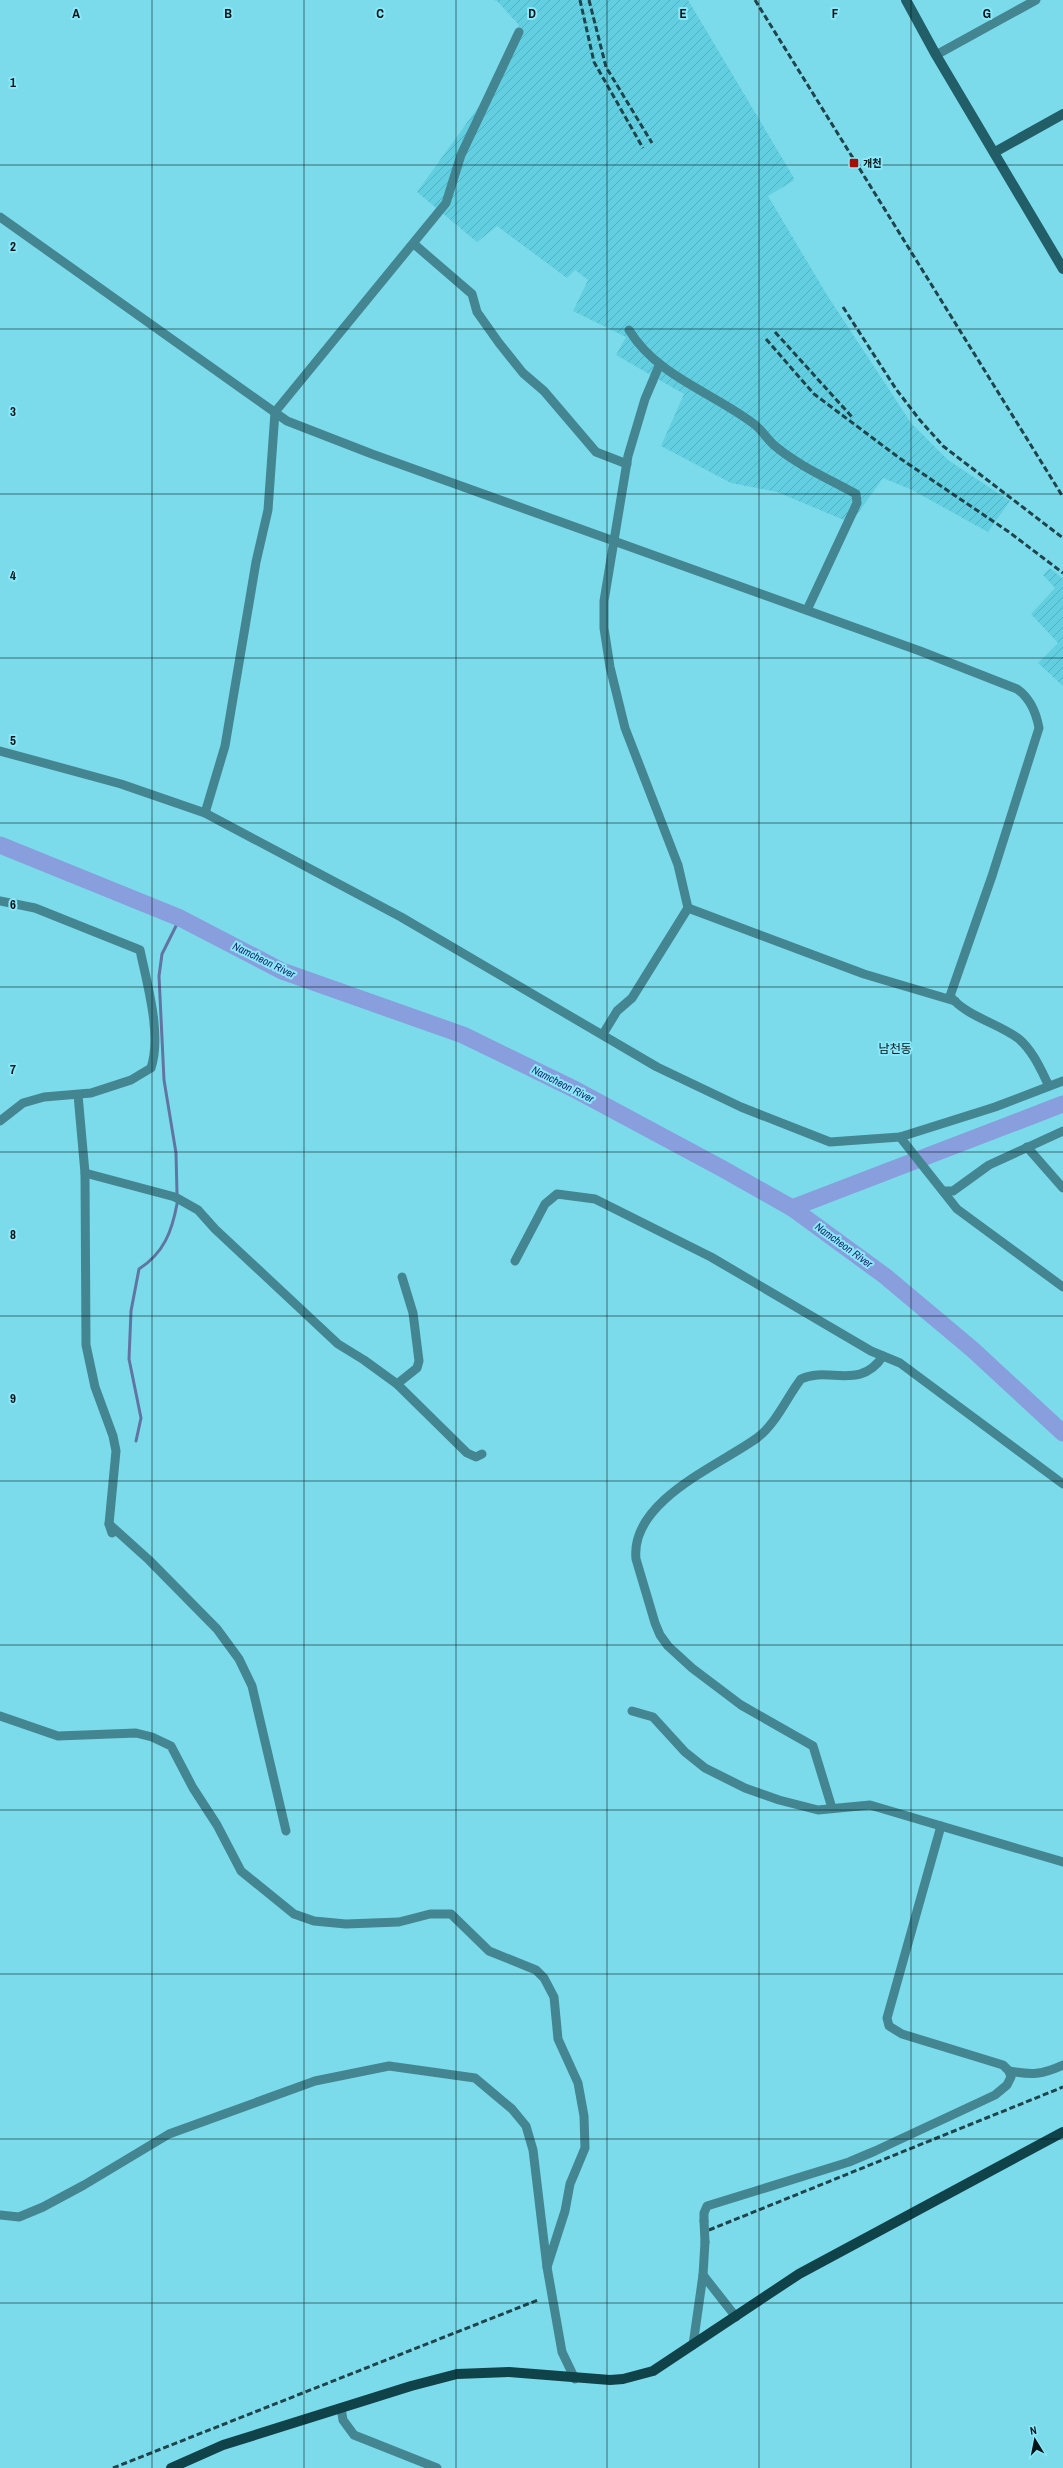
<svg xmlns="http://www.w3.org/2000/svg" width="1063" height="2468" viewBox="0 0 1063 2468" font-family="'Archivo Narrow','Noto Sans KR',sans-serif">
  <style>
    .industrial { fill: url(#industrial-furrows) }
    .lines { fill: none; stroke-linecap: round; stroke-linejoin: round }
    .stream { stroke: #6075a2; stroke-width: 3 }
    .river { stroke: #899edd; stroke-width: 17 }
    .street { stroke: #438691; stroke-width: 9 }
    .secondary { stroke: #215e68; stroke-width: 10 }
    .primary { stroke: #10424a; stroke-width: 10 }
    .rail { stroke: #1f444b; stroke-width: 3; stroke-dasharray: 6 3; stroke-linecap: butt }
    .street-bridge { stroke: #438691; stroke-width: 9 }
    .grid { fill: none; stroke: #021418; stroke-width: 1; stroke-opacity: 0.55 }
    .poi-dot { fill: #a40f07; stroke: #8ae8f8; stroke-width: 1.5 }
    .labels { text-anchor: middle; stroke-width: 4; stroke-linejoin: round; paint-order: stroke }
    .poi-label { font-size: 10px; font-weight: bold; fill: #021418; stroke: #8ae8f8; text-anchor: start }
    .water-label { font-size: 11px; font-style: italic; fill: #1c2a72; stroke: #8ae8f8 }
    .quarter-label { font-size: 12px; fill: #021418; stroke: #8ae8f8 }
    .grid-label { font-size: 13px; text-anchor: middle; font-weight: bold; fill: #021418; stroke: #8ae8f8; stroke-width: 4; stroke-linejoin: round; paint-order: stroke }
  </style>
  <defs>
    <pattern id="industrial-furrows" width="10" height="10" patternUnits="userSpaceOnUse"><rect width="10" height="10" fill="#63cedf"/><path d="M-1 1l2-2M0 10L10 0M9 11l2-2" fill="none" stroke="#54b0bf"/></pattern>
  </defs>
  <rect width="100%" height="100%" fill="#7cdbeb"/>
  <g class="industrial">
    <polygon points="493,0 688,0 794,178 793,181 768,196 827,295 911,423 948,460 1010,501 988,532 912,490 883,478 851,523 777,492 731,483 661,446 684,394 616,355 626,337 573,311 588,280 575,270 567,278 497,226 477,242 417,192 484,99 519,25 497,1"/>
    <polygon points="1050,568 1063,579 1063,686 1038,663 1058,643 1031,614 1055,588 1043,575"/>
  </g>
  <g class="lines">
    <g class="stream">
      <polyline points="177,1194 176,1153 164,1080 159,976 162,954 180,918"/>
      <path d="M136,1441L141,1418L129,1359L131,1311L139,1269C164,1253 172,1231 177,1204"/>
    </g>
    <g class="river">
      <polyline points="0,845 180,918 282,971 463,1035 574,1089 723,1169 792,1208 885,1276 972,1349 1063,1433"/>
      <polyline points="792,1208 1063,1104"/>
    </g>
    <g class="street">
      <polyline points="936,55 1036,0"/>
      <path d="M0,217L287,421L372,454L920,651L1017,689C1030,698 1036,712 1039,728L992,876L950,996C967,1017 998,1023 1019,1039C1033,1051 1041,1070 1049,1086"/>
      <polyline points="414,244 472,294 477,312 499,343 523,373 544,391 596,452 627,464"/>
      <path d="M629,330C657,376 712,392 754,424C762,430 767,439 775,446C799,466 829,479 856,494L857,503L807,610"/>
      <polyline points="659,366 645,399 628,456 604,601 604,628 610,667 625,728 678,865 688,908"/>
      <polyline points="0,751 121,784 205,813 401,917 657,1067 741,1107 830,1142 900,1137 995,1107 1063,1081"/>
      <polyline points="205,813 225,746 256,562 268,510 275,412 446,203 461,155 519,32"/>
      <path d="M0,901L35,908L140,950C147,984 162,1034 151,1068L131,1080L91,1093L44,1097L23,1103L0,1121"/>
      <polyline points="603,1034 617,1011 632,998 688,908 864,974 955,1001"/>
      <polyline points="78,1095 85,1173 86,1345 95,1387 113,1436 116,1451 109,1524 112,1533"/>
      <polyline points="900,1137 957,1209 1063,1287"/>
      <polyline points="1027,1147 1063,1188"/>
      <polyline points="85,1173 175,1197 198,1210 215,1229 338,1344 364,1360 397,1384 467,1453 476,1457 482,1454"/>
      <polyline points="943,1191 953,1191 989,1165 1063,1131"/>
      <polyline points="515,1261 545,1204 557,1194 595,1199 711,1257 871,1351 900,1363 1063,1484"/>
      <polyline points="397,1384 417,1368 419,1361 413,1313 402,1277"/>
      <polyline points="109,1524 149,1560 217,1629 239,1659 252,1686 286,1831"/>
      <polyline points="632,1711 653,1717 685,1752 705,1768 745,1788 779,1800 818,1810 870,1805 1063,1862"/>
      <polyline points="0,1716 58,1736 136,1733 152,1737 171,1746 193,1788 217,1825 241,1871 294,1914 314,1921 346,1924 399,1922 430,1914 451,1914 489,1951 536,1970 544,1978 554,1997 558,2039 578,2083 584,2116 585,2148 570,2184 565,2211 547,2267"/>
      <path d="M832,1808L813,1746L741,1705L692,1668L668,1646L660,1635L655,1623L636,1559C630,1501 718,1466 757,1438C776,1424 787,1397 801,1379C829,1366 860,1391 883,1356"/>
      <path d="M1009,2071C1032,2075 1041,2075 1063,2065"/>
      <polyline points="0,2215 19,2217 43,2207 84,2185 169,2134 315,2081 389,2066 475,2078 512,2109 526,2126 533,2150 547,2267 562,2352 575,2379"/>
      <polyline points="704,2221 704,2213 707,2206 849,2162 875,2151 995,2095 1007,2085 1011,2077 1009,2071 1003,2065 902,2034 889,2026 887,2018 941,1826"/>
      <polyline points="703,2275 705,2242"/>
      <polyline points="693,2345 703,2275 736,2317"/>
      <polyline points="341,2408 343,2420 354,2435 437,2468"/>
    </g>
    <g class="secondary">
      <polyline points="906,0 936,55 1063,269"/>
      <polyline points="995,152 1063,114"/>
    </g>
    <polyline class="primary" points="171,2468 223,2445 411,2386 457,2374 509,2372 610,2380 623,2379 653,2371 799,2274 1063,2132"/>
    <g class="rail">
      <polyline points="580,0 594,62 643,148"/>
      <polyline points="589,0 606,67 652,143"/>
      <polyline points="755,0 1063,497"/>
      <polyline points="843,307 896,389 919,419 943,446 1063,538"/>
      <polyline points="775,332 852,417"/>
      <polyline points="766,339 814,394 898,457 1009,532 1063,573"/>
      <polyline points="709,2230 1063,2087"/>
      <polyline points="113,2468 538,2300"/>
    </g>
    <polyline class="street-bridge" points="704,2221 705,2242"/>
  </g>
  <path class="grid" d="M152,0V2468M304,0V2468M456,0V2468M607,0V2468M759,0V2468M911,0V2468M0,165H1063M0,329H1063M0,494H1063M0,658H1063M0,823H1063M0,987H1063M0,1152H1063M0,1316H1063M0,1481H1063M0,1645H1063M0,1810H1063M0,1974H1063M0,2139H1063M0,2303H1063"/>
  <rect class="poi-dot" x="849" y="158" width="10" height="10" rx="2"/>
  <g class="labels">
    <g class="poi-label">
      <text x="863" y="167">개천</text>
    </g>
    <g class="water-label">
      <text transform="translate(264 960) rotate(26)" y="4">Namcheon River</text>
      <text transform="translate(563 1084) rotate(27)" y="4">Namcheon River</text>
      <text transform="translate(844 1245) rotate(36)" y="4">Namcheon River</text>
    </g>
    <g class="quarter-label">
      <text x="895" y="1053">남천동</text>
    </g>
  </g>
  <g class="grid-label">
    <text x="76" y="18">A</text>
    <text x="228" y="18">B</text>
    <text x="380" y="18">C</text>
    <text x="532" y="18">D</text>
    <text x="683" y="18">E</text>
    <text x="835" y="18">F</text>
    <text x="987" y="18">G</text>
    <text x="13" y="87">1</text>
    <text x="13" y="251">2</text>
    <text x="13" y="416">3</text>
    <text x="13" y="580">4</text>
    <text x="13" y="745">5</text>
    <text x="13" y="909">6</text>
    <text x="13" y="1074">7</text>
    <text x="13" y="1239">8</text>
    <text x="13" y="1403">9</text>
  </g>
  <g transform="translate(1035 2440) rotate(350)" stroke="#8ae8f8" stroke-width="3" paint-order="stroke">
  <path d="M0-3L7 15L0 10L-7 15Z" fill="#021418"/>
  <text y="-6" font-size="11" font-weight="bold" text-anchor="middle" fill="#021418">N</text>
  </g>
</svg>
